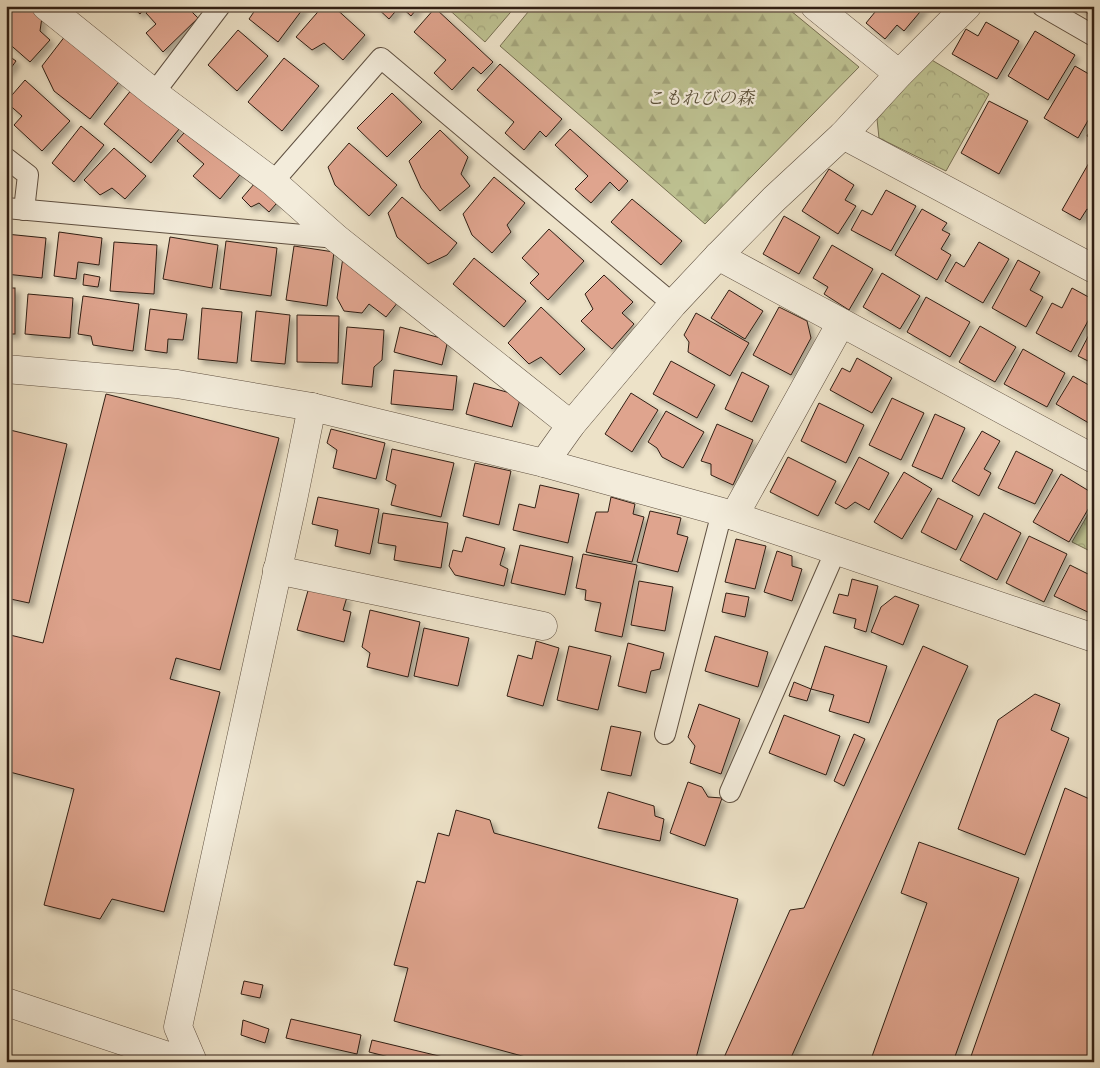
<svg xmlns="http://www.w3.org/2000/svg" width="1100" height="1068" viewBox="0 0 1100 1068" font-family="'EB Garamond','Noto Serif JP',serif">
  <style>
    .forest { fill: url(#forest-firs); stroke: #777053 }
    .park { fill: url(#park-crowns); stroke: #777053 }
    .building { fill: #dfa48e; stroke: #301f14; filter: url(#shadow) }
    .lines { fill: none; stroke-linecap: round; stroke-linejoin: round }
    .service-casing { stroke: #5f5041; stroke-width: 22 }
    .minor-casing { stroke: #5f5041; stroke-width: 29 }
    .tertiary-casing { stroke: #5f5041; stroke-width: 29 }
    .service { stroke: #f3ecdb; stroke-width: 20 }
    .minor { stroke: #f3ecdb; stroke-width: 28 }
    .tertiary { stroke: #f3ecdb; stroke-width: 28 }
    .labels { text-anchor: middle; stroke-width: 4.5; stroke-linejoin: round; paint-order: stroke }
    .park-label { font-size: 18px; font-style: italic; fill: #5b503a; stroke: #f3ecdb }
  </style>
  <defs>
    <pattern id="forest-firs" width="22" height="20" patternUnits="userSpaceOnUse" patternTransform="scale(1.25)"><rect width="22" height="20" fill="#bec292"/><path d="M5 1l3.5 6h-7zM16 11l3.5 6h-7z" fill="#a4a67d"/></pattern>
    <pattern id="park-crowns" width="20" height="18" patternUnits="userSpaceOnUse" patternTransform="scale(1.25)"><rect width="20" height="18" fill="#bec292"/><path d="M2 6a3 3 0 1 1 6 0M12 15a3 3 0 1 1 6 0" fill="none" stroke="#a4a67d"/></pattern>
    <filter id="shadow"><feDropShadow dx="4.5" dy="4.5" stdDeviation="2.5" flood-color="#0004"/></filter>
  </defs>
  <rect width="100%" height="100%" fill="#ede2c8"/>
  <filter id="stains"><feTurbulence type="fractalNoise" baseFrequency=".004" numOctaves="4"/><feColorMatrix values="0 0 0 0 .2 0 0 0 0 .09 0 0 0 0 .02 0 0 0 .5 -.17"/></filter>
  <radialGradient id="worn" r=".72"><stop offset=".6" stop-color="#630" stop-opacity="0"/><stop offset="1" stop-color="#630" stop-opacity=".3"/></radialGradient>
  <polygon class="forest" points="533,6 785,6 859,67 705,224 500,46"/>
  <g class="park">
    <polygon points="445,6 516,6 485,42"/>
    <polygon points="930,59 989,94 946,171 879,138 877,119"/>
    <polygon points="1094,504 1094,553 1072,542"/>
  </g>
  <g class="building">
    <polygon points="6,6 31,6 42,17 40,31 50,40 30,62 6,41"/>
    <polygon points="131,6 146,6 140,14"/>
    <polygon points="154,6 186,6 198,18 163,52 146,33 156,24 146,13"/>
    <polygon points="258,6 305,6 278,42 249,19"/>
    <polygon points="323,6 333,6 365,35 343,60 324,43 312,50 296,37"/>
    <polygon points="375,6 419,6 411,16 400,6 389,19"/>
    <polygon points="880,6 925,6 904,31 897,25 885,39 866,23"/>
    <polygon points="1076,6 1094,6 1094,17"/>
    <polygon points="435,8 493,62 481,74 473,67 452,90 434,73 446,60 414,32"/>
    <polygon points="986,22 1019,41 997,79 952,54 966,29 978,36"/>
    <polygon points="238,30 268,56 237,91 208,65"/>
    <polygon points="69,31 125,74 90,119 54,91 42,66"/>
    <polygon points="1035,31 1075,55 1048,100 1008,76"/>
    <polygon points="6,54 16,61 6,75"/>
    <polygon points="284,58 319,86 282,131 248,102"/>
    <polygon points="500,64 562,119 546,137 540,131 524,150 505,133 514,122 477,90"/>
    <polygon points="1075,66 1094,77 1094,110 1078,138 1044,118"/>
    <polygon points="25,80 70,121 42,151 14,125 22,116 6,102"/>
    <polygon points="132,89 180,128 151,163 104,124"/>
    <polygon points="392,93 422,122 387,157 357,128"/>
    <polygon points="989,101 1028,121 999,174 961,153"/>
    <polygon points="1094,124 1094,140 1087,136"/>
    <polygon points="81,126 104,145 74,182 52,163"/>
    <polygon points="190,126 243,171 220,199 193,176 204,164 177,141"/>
    <polygon points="570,129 628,181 619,191 610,182 591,203 575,189 588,176 555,145"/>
    <polygon points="440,130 468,157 461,174 470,186 440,211 421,188 409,161"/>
    <polygon points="349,143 397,185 369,216 335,185 328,167"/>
    <polygon points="114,148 146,176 125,199 112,188 100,195 84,180"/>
    <polygon points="1090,161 1094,164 1094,213 1087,209 1080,220 1062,210"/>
    <polygon points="829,169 854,185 845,200 856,206 838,234 802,211"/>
    <polygon points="261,176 283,196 269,212 259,203 251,207 242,198"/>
    <polygon points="494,177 525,203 507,225 511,232 492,253 472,235 463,214"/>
    <polygon points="886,190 916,206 891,251 851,230 862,210 872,215"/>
    <polygon points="402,197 457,243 447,255 428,264 397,237 388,213"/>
    <polygon points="632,199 682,241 661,265 611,222"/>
    <polygon points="922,209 947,223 942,230 950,234 941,249 951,255 937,280 895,255"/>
    <polygon points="784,216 820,237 799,274 763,254"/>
    <polygon points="549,229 584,261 548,300 530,283 539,274 522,258"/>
    <polygon points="59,232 102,238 99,265 78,262 76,279 54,276"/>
    <polygon points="6,234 46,238 42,278 6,274"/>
    <polygon points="170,237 218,245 212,288 163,279"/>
    <polygon points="226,241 277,248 271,296 220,289"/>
    <polygon points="114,242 157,245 154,294 110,291"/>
    <polygon points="979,242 1009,259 983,303 945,281 956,262 964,267"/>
    <polygon points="832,245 873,269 849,310 824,294 828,287 813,278"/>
    <polygon points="294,246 334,252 327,306 286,300"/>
    <polygon points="343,257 402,297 386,317 369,304 362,313 344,311 337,298"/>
    <polygon points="474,258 526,301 504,327 453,284"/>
    <polygon points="1018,260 1040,272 1030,290 1043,297 1026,327 992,308"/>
    <polygon points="882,273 920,296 900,329 863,307"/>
    <polygon points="84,274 100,277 98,287 83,285"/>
    <polygon points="604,275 633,302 622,313 634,324 612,349 581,321 593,309 585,294"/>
    <rect x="6" y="288" width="9" height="46"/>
    <polygon points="1072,288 1094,300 1094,310 1071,352 1036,333 1052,303 1062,308"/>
    <polygon points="729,290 763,311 745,339 711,318"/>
    <polygon points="28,294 73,298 70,338 25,334"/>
    <polygon points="83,296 139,304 133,351 93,345 91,336 78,334"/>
    <polygon points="926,297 970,322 950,357 907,332"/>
    <polygon points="541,307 585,349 560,375 541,357 529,364 508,343"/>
    <polygon points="779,307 807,321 811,338 791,375 753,355"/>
    <polygon points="202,308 242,312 237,363 198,359"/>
    <polygon points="150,309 187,314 183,340 168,339 167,353 145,350"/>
    <polygon points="256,311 290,315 285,364 251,361"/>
    <polygon points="696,313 749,343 730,376 688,352 689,342 684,335"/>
    <polygon points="297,315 339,316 338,363 297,362"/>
    <polygon points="1094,325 1094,364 1078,356"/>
    <polygon points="980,326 1016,347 995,382 959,362"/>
    <polygon points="347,327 384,330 382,360 374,367 372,387 342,384"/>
    <polygon points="400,327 448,340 442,365 394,352"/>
    <polygon points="1023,349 1065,373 1047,407 1004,384"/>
    <polygon points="857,358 892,378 872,413 830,390 842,368 850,372"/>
    <polygon points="671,361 715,385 697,418 653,394"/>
    <polygon points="394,370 457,376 453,410 391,404"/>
    <polygon points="742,372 769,386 752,422 725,409"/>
    <polygon points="1073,376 1094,388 1094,426 1056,404"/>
    <polygon points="474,383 521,396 512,427 466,414"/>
    <polygon points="631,393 658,410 632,452 605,434"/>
    <polygon points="106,394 279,438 220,670 176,658 170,679 220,692 164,912 112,899 100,919 44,905 74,789 6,771 6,634 43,643"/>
    <polygon points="892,398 924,413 901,460 869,445"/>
    <polygon points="819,403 864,425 846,463 801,441"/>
    <polygon points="666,411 704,432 683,468 662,457 657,448 648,442"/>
    <polygon points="935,414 965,428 942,479 912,466"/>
    <polygon points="717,424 753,440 733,485 711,475 711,464 701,461"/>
    <polygon points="6,429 67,444 29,603 6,598"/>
    <polygon points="331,429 385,443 376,479 333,468 337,450 327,443"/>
    <polygon points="982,431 1000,441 984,469 991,473 979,496 952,481"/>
    <polygon points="392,449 454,463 441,517 391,505 396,485 386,480"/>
    <polygon points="1016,451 1053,470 1035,504 998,488"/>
    <polygon points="788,457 836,481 818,516 770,492"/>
    <polygon points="859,457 889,473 869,510 855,502 846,509 835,503"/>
    <polygon points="475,463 511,471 499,525 463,516"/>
    <polygon points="904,472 932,489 902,539 874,522"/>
    <polygon points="1061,474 1094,494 1094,499 1069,542 1033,522"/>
    <polygon points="540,485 579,494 568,543 513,530 519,504 535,508"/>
    <polygon points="318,497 379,509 370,554 335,546 338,530 312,524"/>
    <polygon points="611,497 635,504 633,514 644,517 632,562 586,552 596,512 608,512"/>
    <polygon points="938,498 973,516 956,550 921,532"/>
    <polygon points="650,511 681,518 677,534 688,537 678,572 637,562"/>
    <polygon points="383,513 448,523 441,568 394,560 396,546 378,543"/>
    <polygon points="984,513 1021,533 997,580 960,560"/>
    <polygon points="1029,536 1067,554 1044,602 1006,583"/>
    <polygon points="466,537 505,548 500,565 508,569 504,586 455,575 449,566 453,550 462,552"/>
    <polygon points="736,539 766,546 755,589 725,582"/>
    <polygon points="520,545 573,557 565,595 511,583"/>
    <polygon points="777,551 792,556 792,566 802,569 792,601 764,592"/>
    <polygon points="583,554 637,565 622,637 595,631 601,603 585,600 586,590 576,588"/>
    <polygon points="1070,565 1094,577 1094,615 1054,596"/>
    <polygon points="852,579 878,586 866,632 854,628 856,619 833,613 839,594 848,596"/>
    <polygon points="639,581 673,587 665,631 631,625"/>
    <polygon points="309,587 347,597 343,610 351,612 344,642 297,630"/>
    <polygon points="726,593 749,597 745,617 722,612"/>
    <polygon points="895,596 919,605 903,645 871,632 881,607"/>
    <polygon points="370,610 420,622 408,677 367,667 370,653 362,647"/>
    <polygon points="424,628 469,638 458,686 414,676"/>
    <polygon points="715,636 768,652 758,687 705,671"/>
    <polygon points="536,641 559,648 543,706 507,696 518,655 532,659"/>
    <polygon points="628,643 664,653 660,669 651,671 646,693 618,686"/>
    <polygon points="569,646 611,656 598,710 557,700"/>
    <polygon points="825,646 887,666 869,723 829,711 834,695 811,689"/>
    <polygon points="923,646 968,666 789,1062 722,1062 790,910 804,908"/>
    <polygon points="794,682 811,689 807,701 789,696"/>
    <polygon points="1035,694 1060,704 1051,730 1069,738 1025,855 958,829 998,720"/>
    <polygon points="699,704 740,719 721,774 690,763 695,746 688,737"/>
    <polygon points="784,715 840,736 826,775 769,753"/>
    <polygon points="611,726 641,732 631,776 601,770"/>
    <polygon points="854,734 865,739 844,786 834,781"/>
    <polygon points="688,782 702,787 708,797 722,798 705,846 670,833"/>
    <polygon points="1065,788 1094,801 1094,1062 969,1062"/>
    <polygon points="608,792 654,806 655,816 664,819 660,841 598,828"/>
    <polygon points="456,810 490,820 494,833 738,899 695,1062 544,1062 394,1021 408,968 394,965 417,881 425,883 438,833 449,836"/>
    <polygon points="919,842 1019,878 953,1062 870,1062 927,903 901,893"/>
    <polygon points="244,981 263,985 260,998 241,994"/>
    <polygon points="291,1019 361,1035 357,1054 286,1038"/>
    <polygon points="243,1020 269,1029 265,1043 241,1035"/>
    <polygon points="372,1040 464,1062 409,1062 369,1052"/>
  </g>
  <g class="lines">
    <g class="service-casing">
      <g id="service">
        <polyline points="1042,6 1094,36"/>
        <polyline points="154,93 220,6"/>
        <polyline points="6,158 28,175 24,210"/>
        <polyline points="273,182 381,58 673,304"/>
        <polyline points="6,208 336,238"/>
        <polyline points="665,734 722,512"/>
        <polyline points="730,792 836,550"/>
      </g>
    </g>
    <g class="minor-casing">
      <g id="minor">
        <polyline points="46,6 154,93 273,182 336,238 571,425"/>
        <polyline points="815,6 899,74"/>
        <polyline points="843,135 1094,269"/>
        <polyline points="718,256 1094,459"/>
        <polyline points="6,369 177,384 312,407 544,463 722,512 1094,638"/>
        <polyline points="544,463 571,425 673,304 718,256 774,199 843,135 899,74 967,6"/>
        <polyline points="734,516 841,323"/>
        <polyline points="277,570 543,626"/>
        <polyline points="193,1062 178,1027 293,500 312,407"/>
      </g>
    </g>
    <g class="tertiary-casing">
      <polyline id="tertiary" points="6,1002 186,1062"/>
    </g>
    <use href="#service" class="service"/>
    <use href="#minor" class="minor"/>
    <use href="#tertiary" class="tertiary"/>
  </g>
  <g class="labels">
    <g class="park-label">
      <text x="700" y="104">こもれびの森</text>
    </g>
  </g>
  <rect width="1100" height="1068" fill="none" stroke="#ede2c8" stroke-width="25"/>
  <rect x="8" y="8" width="1085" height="1053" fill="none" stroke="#301f14" stroke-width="2.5"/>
  <rect x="12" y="12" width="1075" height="1043" fill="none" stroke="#301f14"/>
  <rect width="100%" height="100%" filter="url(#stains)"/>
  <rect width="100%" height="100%" fill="url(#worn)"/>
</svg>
